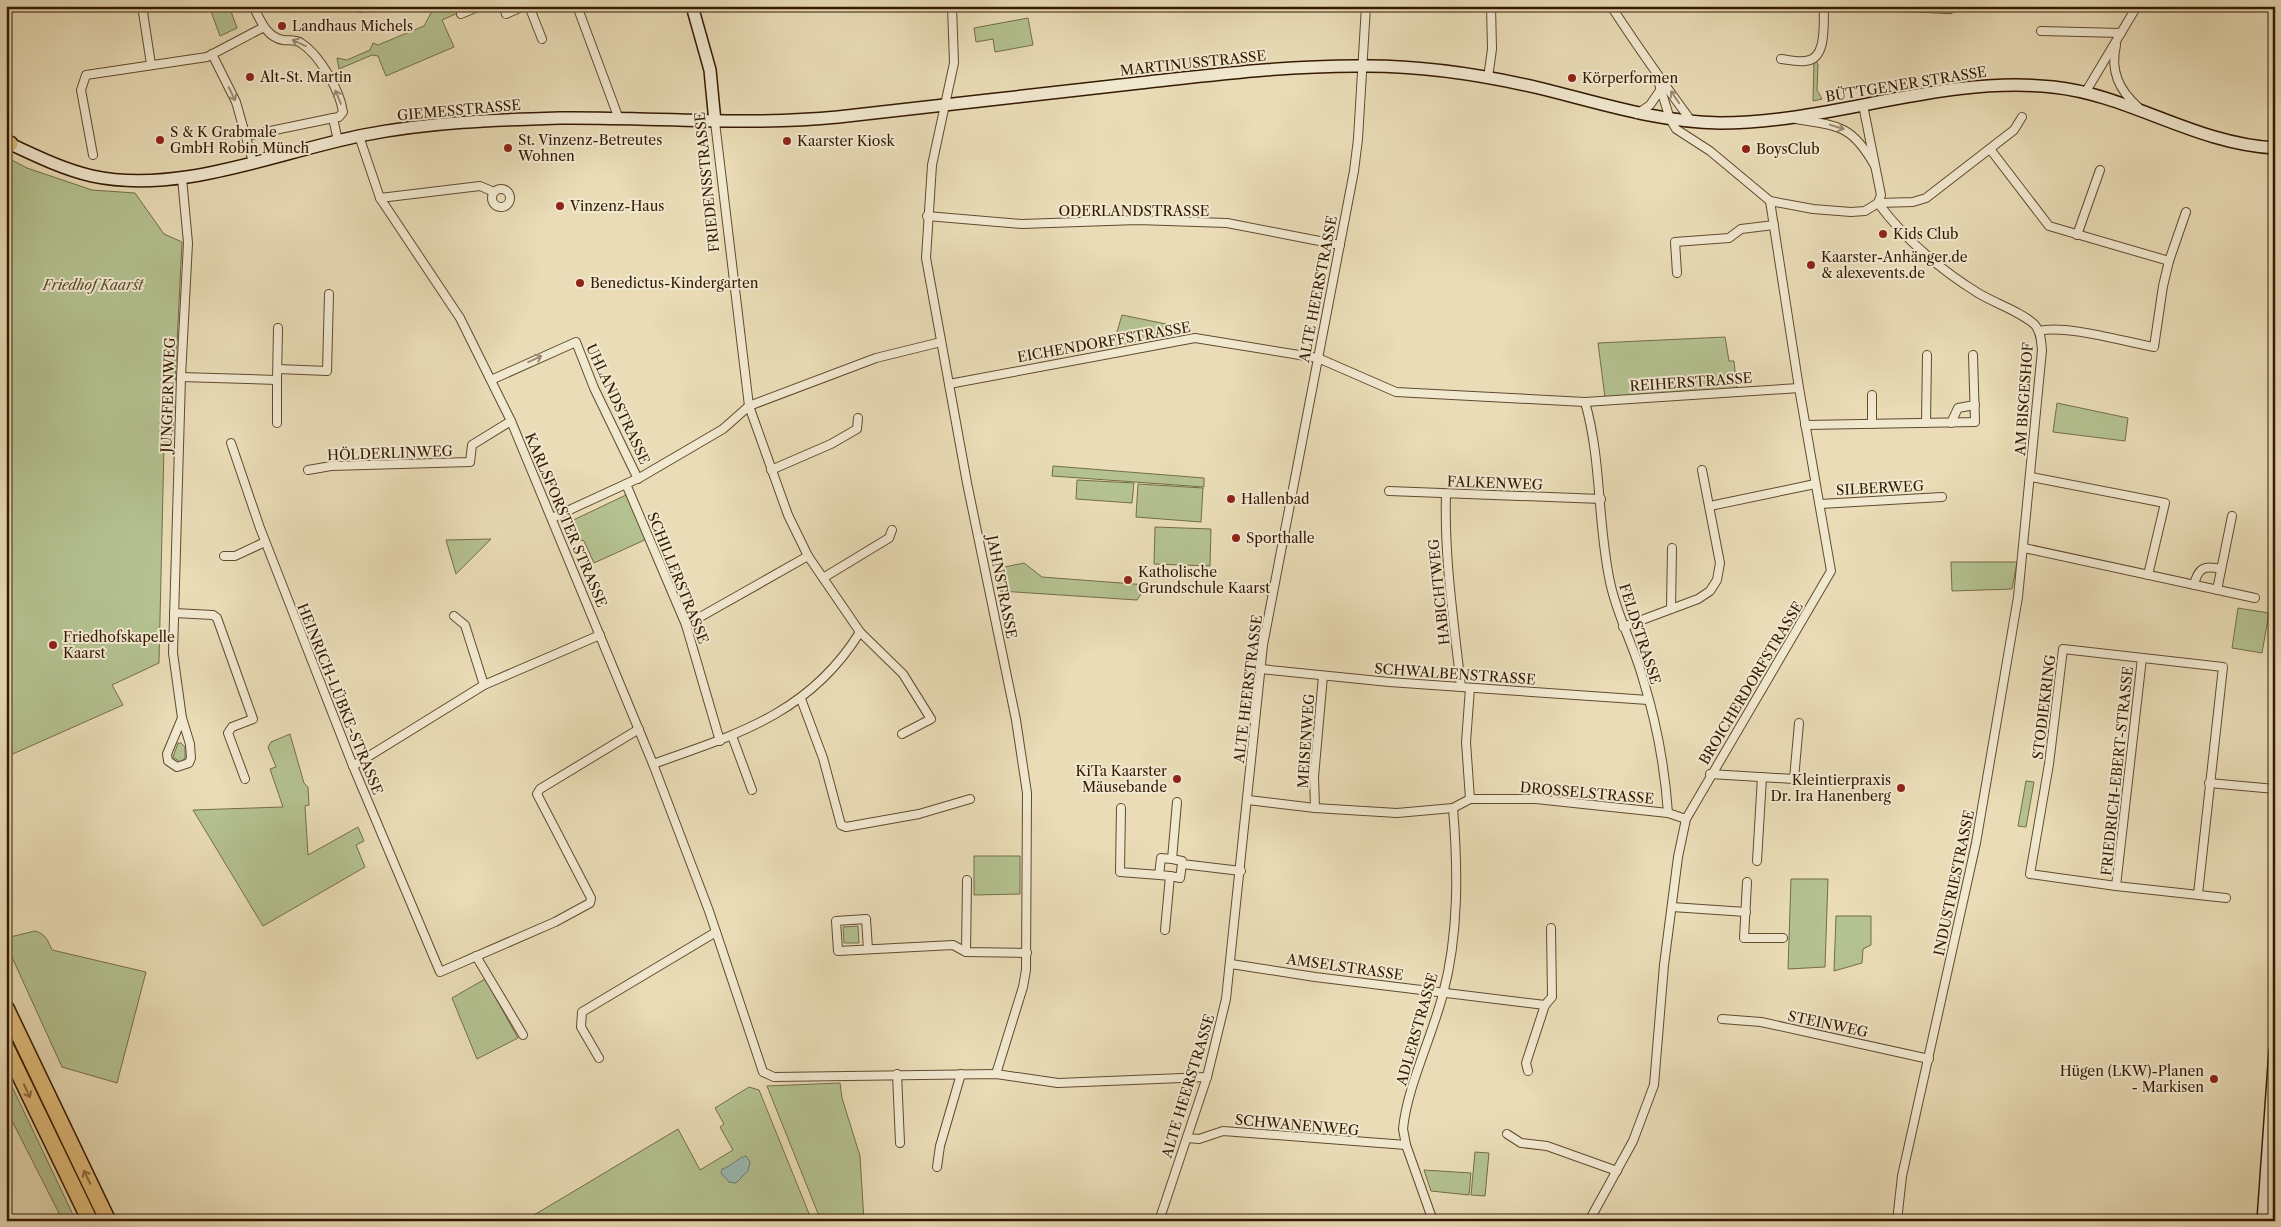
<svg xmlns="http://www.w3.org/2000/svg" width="2281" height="1227" viewBox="0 0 2281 1227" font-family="'Libre Caslon Text',serif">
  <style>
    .green { fill: #b4c190; stroke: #746d48 }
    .water { fill: #99bab6; stroke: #717a6e }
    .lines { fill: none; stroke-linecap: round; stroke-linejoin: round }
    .minor-casing { stroke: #614a2e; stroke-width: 10 }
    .tertiary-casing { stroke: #614a2e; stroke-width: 12 }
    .secondary-casing { stroke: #341901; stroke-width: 14 }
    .motorway-casing { stroke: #341901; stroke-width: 18 }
    .minor { stroke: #f1e8d0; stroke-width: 8 }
    .tertiary { stroke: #f1e8d0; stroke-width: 10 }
    .secondary { stroke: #f1e8d0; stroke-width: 11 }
    .motorway { stroke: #e4be7b; stroke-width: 15 }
    .oneway { stroke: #9c8b73 }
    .oneway2 { stroke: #8c6c3e }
    .poi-dot { fill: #8f2418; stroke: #f1e8d0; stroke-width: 2 }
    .labels { text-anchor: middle; stroke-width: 4; stroke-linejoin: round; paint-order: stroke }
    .poi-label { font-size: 14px; fill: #341901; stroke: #f1e8d0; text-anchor: start }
    .street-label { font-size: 14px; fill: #341901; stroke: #f1e8d0 }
    .park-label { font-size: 14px; font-style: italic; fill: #5a4b2c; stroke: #f1e8d0 }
  </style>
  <rect width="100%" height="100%" fill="#e9dcb6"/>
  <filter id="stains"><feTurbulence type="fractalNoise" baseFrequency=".004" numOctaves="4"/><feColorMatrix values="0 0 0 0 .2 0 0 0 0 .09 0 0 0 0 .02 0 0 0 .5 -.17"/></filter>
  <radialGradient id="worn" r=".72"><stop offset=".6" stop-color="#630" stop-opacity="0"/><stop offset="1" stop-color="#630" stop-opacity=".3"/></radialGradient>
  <g class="green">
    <polygon points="209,6 229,6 237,28 220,36"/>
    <polygon points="444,6 474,6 442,20 454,47 386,76 378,56 372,55 339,69 337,58 347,60 370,50 373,43 378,45 424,26 432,11"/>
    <polygon points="1028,18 1033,45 995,52 993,39 976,42 974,28"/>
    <polygon points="1815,60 1818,64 1817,90 1822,99 1813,101 1814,61"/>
    <polygon points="6,157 27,168 92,190 135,193 164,234 182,242 172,446 164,446 159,663 112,685 123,705 6,757"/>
    <polygon points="1122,315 1176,326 1175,333 1116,346 1114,342"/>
    <polygon points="1725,337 1729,361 1734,361 1737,390 1605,398 1598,343"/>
    <polygon points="2057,403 2128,418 2125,441 2053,432"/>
    <polygon points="1053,466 1204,478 1204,487 1052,476"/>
    <polygon points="1077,480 1134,483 1132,503 1076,499"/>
    <polygon points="1138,484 1203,488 1201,522 1136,517"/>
    <polygon points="626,495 629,496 649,538 594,563 584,541 569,536 567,527 569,522"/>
    <polygon points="1155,527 1211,529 1210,566 1154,564"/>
    <polygon points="491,539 456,574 446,540"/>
    <polygon points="1951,562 2017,562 2012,589 1952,591"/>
    <polygon points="1024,563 1042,577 1147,585 1137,600 1000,591 995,569"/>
    <polygon points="2238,608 2269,613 2262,653 2232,648"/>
    <polygon points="290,734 304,783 308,787 309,805 305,806 308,855 358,827 364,841 356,845 365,867 263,926 193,810 283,807 270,769 276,767 268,747 271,742"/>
    <polygon points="178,743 181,743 185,747 185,758 180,762 173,757"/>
    <polygon points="2026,781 2034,782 2026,827 2018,826"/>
    <polygon points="974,856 1020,856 1020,894 974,895"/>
    <polygon points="1791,879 1828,879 1825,967 1788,969"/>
    <polygon points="1836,916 1871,916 1871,945 1863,949 1862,963 1834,971"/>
    <polygon points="858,926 859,943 844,943 843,927"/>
    <path d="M35,931C46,934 48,941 52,950L146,972L117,1083L62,1067L6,944V938Z"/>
    <polygon points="485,979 518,1038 477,1059 452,998"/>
    <polygon points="6,1074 76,1221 63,1221 6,1109"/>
    <polygon points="840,1083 842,1098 860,1156 864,1221 821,1221 767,1086"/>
    <polygon points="749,1087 759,1090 812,1221 524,1221 678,1129 700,1170 733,1150 720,1127 724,1124 715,1108"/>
    <polygon points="1475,1152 1489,1153 1485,1196 1471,1195"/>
    <polygon points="1424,1170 1471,1173 1469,1195 1431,1191"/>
  </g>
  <path class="water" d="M746,1156L750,1162L748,1171L736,1183L729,1182L721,1173L722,1169C732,1166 739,1157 746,1156Z"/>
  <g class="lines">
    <g class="minor-casing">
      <g id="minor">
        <polyline points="142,6 151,64"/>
        <polyline points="503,6 506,14 524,6"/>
        <polyline points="529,6 542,39"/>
        <polyline points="577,6 619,119"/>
        <polyline points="952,6 954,63 932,165 926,258 967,483 1016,720 1027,793 1026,970 1023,987 996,1074"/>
        <path d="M1611,6C1637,46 1664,84 1692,122"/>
        <polyline points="1876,6 1950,9"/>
        <polyline points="360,8 365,6"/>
        <polyline points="461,14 480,6"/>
        <polyline points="2041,31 2121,33"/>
        <path d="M2116,45C2110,71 2119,90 2138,107"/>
        <polyline points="212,54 236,102 253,162"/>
        <path d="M1781,59C1789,60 1797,62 1805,61C1828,60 1823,22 1824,6"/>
        <polyline points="1656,74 1670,119 1676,129 1710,151 1770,201 1813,209 1851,212 1865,211 1878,203 1913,202 1926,198 2014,130 2022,117"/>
        <polyline points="1488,78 1492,49 1491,6"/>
        <polyline points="2085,93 2137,6"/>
        <polyline points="1863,105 1881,195 1878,203"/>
        <polyline points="1637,114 1650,105 1661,89"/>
        <polyline points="333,118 338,141"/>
        <path d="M1796,119C1839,126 1852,125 1875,166"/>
        <polyline points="715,122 749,406 788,515 808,556 860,632 903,674 931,719 902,734"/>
        <path d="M246,136L333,118L339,117L343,112C340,91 320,55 301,43C296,39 289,41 283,40C266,37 260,19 253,6"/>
        <polyline points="359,136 380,198 460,318 511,421 653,764 709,911 763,1072 774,1077 996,1074 1058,1083 1207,1077"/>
        <polyline points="1990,149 2049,226 2169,261"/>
        <polyline points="93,155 81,90 86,75 207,57 264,27"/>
        <polyline points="182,178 188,243 181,377 173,653 182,718 190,744 191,758 189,763 177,767 168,761 167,754 182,718"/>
        <circle cx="501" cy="198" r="9"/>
        <polyline points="380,198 480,186 494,192"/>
        <path d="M1878,203C1905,239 1939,269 1978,293C1994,303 2022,312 2035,325C2041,332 2041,341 2042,350L2018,597L1976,843L1902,1176L1897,1221"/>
        <polyline points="927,216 1022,224 1137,220 1227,223 1340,245"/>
        <polyline points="2077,235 2100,170"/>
        <polyline points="1677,273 1675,242 1729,238 1741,229 1774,225"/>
        <path d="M2039,331C2065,324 2125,342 2154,347L2163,286L2169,261L2186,212"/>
        <polyline points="278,369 327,371 329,294"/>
        <polyline points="181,377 277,380 278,328"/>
        <polyline points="277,380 277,423"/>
        <polyline points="491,380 576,342 594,388 638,479"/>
        <polyline points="949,384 1195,338 1318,358 1396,392 1585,402 1799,388"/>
        <path d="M1585,402C1602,461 1597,522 1610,582C1617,616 1634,646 1643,679C1656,721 1665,770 1668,813"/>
        <polyline points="1926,423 1927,355"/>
        <polyline points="1951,423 1958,408 1975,405"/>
        <polyline points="1872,424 1872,395"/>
        <polyline points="1805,425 1975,422 1973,355"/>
        <polyline points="231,443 260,528 353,766 440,972 555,922 590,903 591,898 537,794 540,789 639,729"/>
        <polyline points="308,470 331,466 470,462 472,445 511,421"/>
        <polyline points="771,470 831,444 857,429 858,418"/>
        <polyline points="2031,477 2165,503 2148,575"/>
        <polyline points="626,484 686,625 720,741"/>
        <polyline points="1389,491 1601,499"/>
        <path d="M1446,494C1444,558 1454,623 1461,687"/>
        <polyline points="1820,504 1942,497"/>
        <polyline points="1710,506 1815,484"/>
        <polyline points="552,518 641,477 723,429 749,406 876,358 941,342"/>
        <polyline points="2024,548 2255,598"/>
        <polyline points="224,556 235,556 265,542"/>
        <polyline points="823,578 889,538 892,530"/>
        <path d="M2194,585C2198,568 2204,565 2221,569"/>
        <polyline points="2217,590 2232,516"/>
        <polyline points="1671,609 1672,548"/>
        <polyline points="174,613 213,615 217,618 253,719 232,727 228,733 245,779"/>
        <polyline points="454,616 465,625 484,685"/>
        <polyline points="686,625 808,556"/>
        <polyline points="1623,627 1698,599 1710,591 1717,580 1720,563 1702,470"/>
        <polyline points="1261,669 1389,682 1648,700"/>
        <polyline points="801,699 823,758 841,825 846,827 919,814 970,799"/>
        <polyline points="732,736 752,790"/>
        <path d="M653,764C738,734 810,713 860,632"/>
        <polyline points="353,766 484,685 600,635"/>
        <polyline points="1710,774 1794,779 1799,723"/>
        <polyline points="2209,783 2275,789"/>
        <polyline points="1470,799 1466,742 1470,688"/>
        <polyline points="1248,800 1315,808 1397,813 1453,808 1470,799 1536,799 1668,813 1686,819"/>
        <polyline points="1177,802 1172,859 1182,861 1182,864 1241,871"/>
        <polyline points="1121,808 1120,872 1159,875 1161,858 1172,859"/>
        <polyline points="1315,808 1314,777 1323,676"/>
        <polyline points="1757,861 1762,777"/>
        <polyline points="1159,875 1170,876 1165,930"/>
        <polyline points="1170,876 1180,878 1182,864"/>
        <polyline points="1747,882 1744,938 1783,938"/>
        <polyline points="2116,886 2142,658"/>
        <polyline points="2198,894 2223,667 2063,649 2049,764 2030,874 2116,886 2226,898"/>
        <polyline points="1672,907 1746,912"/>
        <polyline points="868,949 866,919 836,921 838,951 953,945 966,952 1027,953"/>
        <polyline points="966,952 967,880"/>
        <polyline points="476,956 523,1035"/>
        <polyline points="1231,964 1315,977 1545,1005"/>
        <polyline points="1545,1005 1552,997 1551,928"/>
        <polyline points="1722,1019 1761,1022 1929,1059"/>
        <polyline points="599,1058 581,1027 582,1012 716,932"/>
        <polyline points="1528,1071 1526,1063 1545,1005"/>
        <polyline points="897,1074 900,1143"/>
        <polyline points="1507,1134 1521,1143 1547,1146 1617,1171"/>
        <polyline points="1187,1138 1199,1139 1223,1131 1406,1145"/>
        <polyline points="937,1167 940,1146 961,1074"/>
        <polyline points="1159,1221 1207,1077 1226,999 1263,645 1354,171 1358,139 1366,6"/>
        <path d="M1433,1221L1406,1145L1403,1129C1407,1087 1432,1037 1443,994C1459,934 1458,869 1453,808"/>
        <polyline points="1589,1221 1633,1141 1654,1085 1664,965 1678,857 1686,819 1831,571 1799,388 1770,201"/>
      </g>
    </g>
    <g class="tertiary-casing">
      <polyline id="tertiary" points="6,10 10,6"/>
    </g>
    <g class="secondary-casing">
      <g id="secondary">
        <polyline points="692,6 710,70 715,122"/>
        <path d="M6,142C34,155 62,169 92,176C180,195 278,152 364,135C430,122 494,120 560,118C653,117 745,126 838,117C941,106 1045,93 1148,82C1221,74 1294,65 1367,66C1425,66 1483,75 1539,88C1600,103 1657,122 1720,123C1832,123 1940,75 2053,87C2130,95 2195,144 2275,148"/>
        <polyline points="2263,1221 2275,1051"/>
      </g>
    </g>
    <g class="motorway-casing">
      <g id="motorway">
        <polyline points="6,143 10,144"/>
        <polyline points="6,1008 108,1221"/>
        <polyline points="6,1047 90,1221"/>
      </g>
    </g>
    <use href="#minor" class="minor"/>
    <use href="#tertiary" class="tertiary"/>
    <use href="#secondary" class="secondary"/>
    <use href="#motorway" class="motorway"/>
  </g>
  <defs><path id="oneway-shaft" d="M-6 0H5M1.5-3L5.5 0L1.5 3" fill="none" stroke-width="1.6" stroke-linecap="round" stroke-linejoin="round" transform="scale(1.25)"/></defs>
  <g class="oneway">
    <use href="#oneway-shaft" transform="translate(299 43) rotate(-155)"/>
    <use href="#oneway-shaft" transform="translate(232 94) rotate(64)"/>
    <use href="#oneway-shaft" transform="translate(338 97) rotate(-112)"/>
    <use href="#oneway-shaft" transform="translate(1675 97) rotate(-124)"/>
    <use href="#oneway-shaft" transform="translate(1837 127) rotate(17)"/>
    <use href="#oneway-shaft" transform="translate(535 359) rotate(-25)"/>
  </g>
  <g class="oneway2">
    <use href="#oneway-shaft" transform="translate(27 1091) rotate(65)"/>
    <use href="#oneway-shaft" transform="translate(87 1177) rotate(-116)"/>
  </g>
  <g class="poi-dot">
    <circle cx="282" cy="26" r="5"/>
    <circle cx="250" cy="77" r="5"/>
    <circle cx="1572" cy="78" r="5"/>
    <circle cx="160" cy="140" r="5"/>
    <circle cx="787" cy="141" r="5"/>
    <circle cx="508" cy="148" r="5"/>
    <circle cx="1746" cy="149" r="5"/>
    <circle cx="560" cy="206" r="5"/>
    <circle cx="1883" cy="234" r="5"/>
    <circle cx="1811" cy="265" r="5"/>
    <circle cx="580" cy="283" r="5"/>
    <circle cx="1231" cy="499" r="5"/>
    <circle cx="1236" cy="538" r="5"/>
    <circle cx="1128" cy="580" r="5"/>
    <circle cx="53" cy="645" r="5"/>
    <circle cx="1177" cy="779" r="5"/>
    <circle cx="1901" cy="788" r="5"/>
    <circle cx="2214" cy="1079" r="5"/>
  </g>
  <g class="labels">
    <g class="poi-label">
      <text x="292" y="31">Landhaus Michels</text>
      <text x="260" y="82">Alt-St. Martin</text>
      <text x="1582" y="83">Körperformen</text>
      <text x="170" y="137">S &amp; K Grabmale<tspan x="170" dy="16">GmbH Robin Münch</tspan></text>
      <text x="518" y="145">St. Vinzenz-Betreutes<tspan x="518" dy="16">Wohnen</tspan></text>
      <text x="797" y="146">Kaarster Kiosk</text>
      <text x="1756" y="154">BoysClub</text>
      <text x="570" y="211">Vinzenz-Haus</text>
      <text x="1893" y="239">Kids Club</text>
      <text x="1821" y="262">Kaarster-Anhänger.de<tspan x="1821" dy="16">&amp; alexevents.de</tspan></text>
      <text x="590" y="288">Benedictus-Kindergarten</text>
      <text x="1241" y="504">Hallenbad</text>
      <text x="1246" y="543">Sporthalle</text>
      <text x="1138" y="577">Katholische<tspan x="1138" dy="16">Grundschule Kaarst</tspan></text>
      <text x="63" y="642">Friedhofskapelle<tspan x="63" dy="16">Kaarst</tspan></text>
      <text x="1167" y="776" text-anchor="end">KiTa Kaarster<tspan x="1167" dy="16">Mäusebande</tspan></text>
      <text x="1891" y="785" text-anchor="end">Kleintierpraxis<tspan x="1891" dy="16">Dr. Ira Hanenberg</tspan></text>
      <text x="2204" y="1076" text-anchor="end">Hügen (LKW)-Planen<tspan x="2204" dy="16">- Markisen</tspan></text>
    </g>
    <g class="street-label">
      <text transform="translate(1193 63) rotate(-6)" y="5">MARTINUSSTRASSE</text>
      <text transform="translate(1906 84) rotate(-9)" y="5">BÜTTGENER STRASSE</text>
      <text transform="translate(459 110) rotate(-5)" y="5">GIEMESSTRASSE</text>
      <text transform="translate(707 182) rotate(-96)" y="5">FRIEDENSSTRASSE</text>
      <text x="1134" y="216">ODERLANDSTRASSE</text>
      <text transform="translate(1318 289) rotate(-79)" y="5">ALTE HEERSTRASSE</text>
      <text transform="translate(1104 342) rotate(-10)" y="5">EICHENDORFFSTRASSE</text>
      <text transform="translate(1691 382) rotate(-4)" y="5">REIHERSTRASSE</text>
      <text transform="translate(168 395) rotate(-88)" y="5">JUNGFERNWEG</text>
      <text transform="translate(2024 399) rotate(-86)" y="5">AM BISGESHOF</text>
      <text transform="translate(618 404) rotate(65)" y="5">UHLANDSTRASSE</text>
      <text transform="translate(390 453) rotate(-2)" y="5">HÖLDERLINWEG</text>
      <text transform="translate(1495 483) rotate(2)" y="5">FALKENWEG</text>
      <text transform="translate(1880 488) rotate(-3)" y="5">SILBERWEG</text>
      <text transform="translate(566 520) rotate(67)" y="5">KARLSFORSTER STRASSE</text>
      <text transform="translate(678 578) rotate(68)" y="5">SCHILLERSTRASSE</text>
      <text transform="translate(1002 587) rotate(79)" y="5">JAHNSTRASSE</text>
      <text transform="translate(1439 592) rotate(-96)" y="5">HABICHTWEG</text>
      <text transform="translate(1640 634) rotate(72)" y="5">FELDSTRASSE</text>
      <text transform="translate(1455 674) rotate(4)" y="5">SCHWALBENSTRASSE</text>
      <text transform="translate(1751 683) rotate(-59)" y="5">BROICHERDORFSTRASSE</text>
      <text transform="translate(1248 689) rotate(-83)" y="5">ALTE HEERSTRASSE</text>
      <text transform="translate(340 699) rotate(68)" y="5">HEINRICH-LÜBKE-STRASSE</text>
      <text transform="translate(2044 707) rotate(-83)" y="5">STODIEKRING</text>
      <text transform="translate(1306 741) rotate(-86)" y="5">MEISENWEG</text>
      <text transform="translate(2117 771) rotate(-84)" y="5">FRIEDRICH-EBERT-STRASSE</text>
      <text transform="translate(1587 793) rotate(5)" y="5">DROSSELSTRASSE</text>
      <text transform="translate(1954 883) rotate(-78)" y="5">INDUSTRIESTRASSE</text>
      <text transform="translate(1345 967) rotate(8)" y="5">AMSELSTRASSE</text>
      <text transform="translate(1828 1024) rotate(12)" y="5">STEINWEG</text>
      <text transform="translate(1417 1029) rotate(-74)" y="5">ADLERSTRASSE</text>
      <text transform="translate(1188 1086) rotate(-73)" y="5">ALTE HEERSTRASSE</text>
      <text transform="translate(1297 1125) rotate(5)" y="5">SCHWANENWEG</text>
    </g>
    <g class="park-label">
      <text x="93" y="290">Friedhof Kaarst</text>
    </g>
  </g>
  <rect width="2281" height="1227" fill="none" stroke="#e9dcb6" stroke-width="25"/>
  <rect x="8" y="8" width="2266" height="1212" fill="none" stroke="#341901" stroke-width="2.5"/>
  <rect x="12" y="12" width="2256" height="1202" fill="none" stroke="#341901"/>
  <rect width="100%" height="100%" filter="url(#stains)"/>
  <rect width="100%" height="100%" fill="url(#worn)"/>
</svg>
